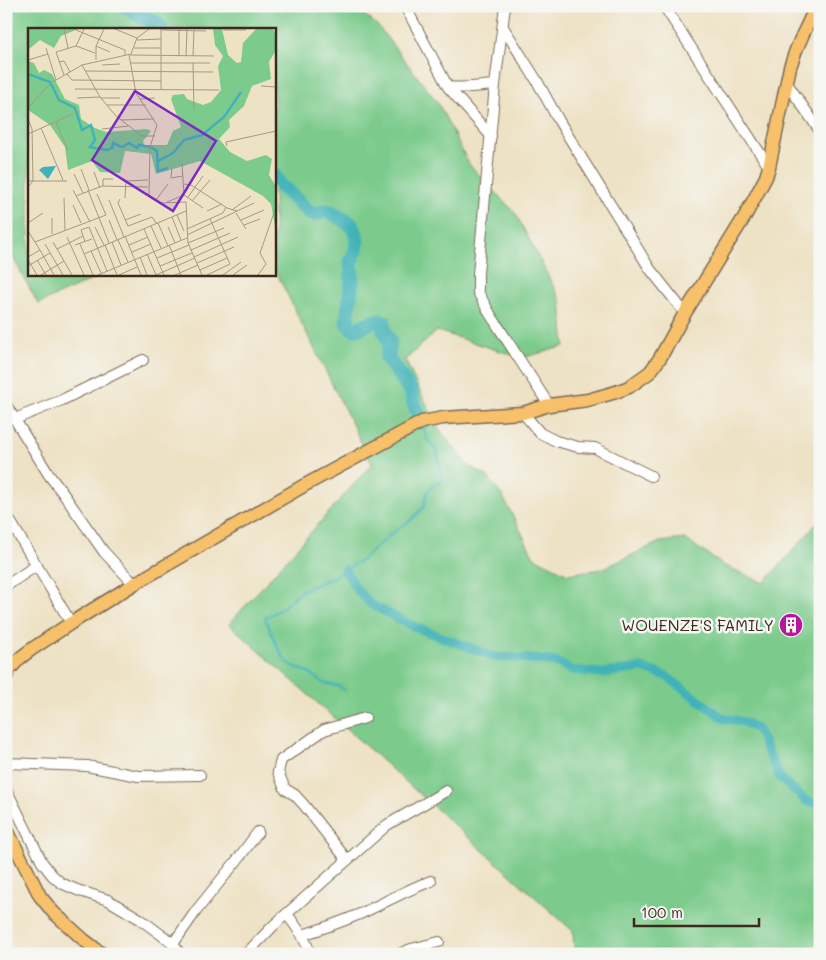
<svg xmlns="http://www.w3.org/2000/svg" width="826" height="960" viewBox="0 0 826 960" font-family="Mali,sans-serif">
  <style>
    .green { fill: #7ccb8c; stroke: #5c7a55 }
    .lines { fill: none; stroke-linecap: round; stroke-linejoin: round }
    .stream { stroke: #41b2b8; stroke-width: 2.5 }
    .canal { stroke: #41b2b8; stroke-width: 9 }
    .river { stroke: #41b2b8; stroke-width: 15 }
    .minor-casing { stroke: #7a6a58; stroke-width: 12 }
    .major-casing { stroke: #7a6a58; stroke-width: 15 }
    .minor { stroke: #fff; stroke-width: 10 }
    .major { stroke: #f7c06b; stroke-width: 12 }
    .labels { text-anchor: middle; stroke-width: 5; stroke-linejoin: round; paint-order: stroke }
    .poi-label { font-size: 16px; fill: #3b2a1e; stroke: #f6f6f2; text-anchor: end }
    .inset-river { fill: none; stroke: #41b2b8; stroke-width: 2.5 }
    .inset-road { fill: none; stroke: #a69882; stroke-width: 1 }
    .view { fill: #7b2cbf; fill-opacity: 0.15; stroke: #7b2cbf; stroke-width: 2.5 }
    .inset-edge { fill: none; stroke: #3b2a1e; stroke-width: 2.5 }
  </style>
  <rect width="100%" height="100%" fill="#f6f6f2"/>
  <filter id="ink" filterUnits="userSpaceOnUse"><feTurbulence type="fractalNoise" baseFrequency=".02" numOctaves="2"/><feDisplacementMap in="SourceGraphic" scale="10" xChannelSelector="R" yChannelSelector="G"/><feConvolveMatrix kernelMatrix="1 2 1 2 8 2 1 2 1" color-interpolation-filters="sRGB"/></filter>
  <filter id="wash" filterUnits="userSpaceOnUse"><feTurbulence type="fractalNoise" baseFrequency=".0096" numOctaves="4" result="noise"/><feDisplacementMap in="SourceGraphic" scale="20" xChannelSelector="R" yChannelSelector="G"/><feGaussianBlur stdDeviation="1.12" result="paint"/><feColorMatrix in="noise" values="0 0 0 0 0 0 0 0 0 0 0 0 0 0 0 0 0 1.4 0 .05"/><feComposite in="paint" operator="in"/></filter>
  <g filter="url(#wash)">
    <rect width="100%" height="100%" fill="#eee2c5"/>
    <polygon class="green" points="6,6 353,6 377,25 438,103 469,164 516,214 561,301 565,346 522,358 437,331 405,360 437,426 467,465 487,476 503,497 534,557 568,574 602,569 660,542 685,539 723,565 764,583 820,520 820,954 574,954 573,931 229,624 372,464 274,268 274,29 29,29 29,274 105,274 38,304 6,244"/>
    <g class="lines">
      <polyline class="stream" points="345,690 339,686 323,683 310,673 300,669 288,663 284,658 277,646 265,618 282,608 301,591 335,576 363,559 392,533 411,520 424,507 427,492 433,486 441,482 442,479 437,451 427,439 423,426"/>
      <polyline class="canal" points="345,570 358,591 370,604 415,627 495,657 532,659 556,662 571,670 602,673 642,668 666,676 723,718 744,722 757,729 780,778 806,801 820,805"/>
      <g class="river">
        <path d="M126,6C136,17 153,17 161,29"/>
        <path d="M274,175L279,184L310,213L314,214L325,211L331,212L352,225L356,234L357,242L356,250L351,261L352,280L347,323C357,339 367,316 384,322L383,328L390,343L387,358L411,391L414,404L422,422"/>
      </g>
    </g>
  </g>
  <g filter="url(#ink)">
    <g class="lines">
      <g class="minor-casing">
        <g id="minor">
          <polyline points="405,6 448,87 491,136"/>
          <polyline points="505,6 495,85 478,274 478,292 490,314 549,405"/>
          <polyline points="664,6 769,167"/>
          <polyline points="503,27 537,81 559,121 650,269 685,313"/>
          <polyline points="786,82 820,131"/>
          <path d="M448,87C463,89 479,86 495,85"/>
          <polyline points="6,405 49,475 62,492 104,552 134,584"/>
          <polyline points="523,413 540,433 556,441 578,447 595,448 651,476"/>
          <polyline points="15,419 62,400 143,360"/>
          <polyline points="6,514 71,623"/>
          <polyline points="6,586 37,565"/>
          <polyline points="6,763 87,766 138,776 200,775"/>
          <polyline points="6,789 42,862 52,875 61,883 77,890 108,900 140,919 163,936 173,944 180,954"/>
          <polyline points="347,860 304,805 295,795 285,789 278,772 281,760 324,730 365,718"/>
          <polyline points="287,914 302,935 311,954"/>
          <path d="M302,935C322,929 341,922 360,914C384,903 406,890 431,881"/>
          <polyline points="173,944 196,911 238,859 258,832"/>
          <polyline points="246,954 274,925 387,825 446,791"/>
          <polyline points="399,954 411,949 439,942"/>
        </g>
      </g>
      <g class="major-casing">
        <g id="major">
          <polyline points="6,677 8,671 20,658 32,649 71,623 134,584 305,485 422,422 443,418 523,413 549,405 588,400 616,392 629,387 650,372 660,358 685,313 745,216 766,177 769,167 790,67 796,50 803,34 813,13 819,6"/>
          <polyline points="6,828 40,896 53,912 84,940 102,954"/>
        </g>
      </g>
      <use href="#minor" class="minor"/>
      <use href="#major" class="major"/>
    </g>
  </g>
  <defs>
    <g id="building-disc" transform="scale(1.25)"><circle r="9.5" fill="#b5179e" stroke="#f6f6f2"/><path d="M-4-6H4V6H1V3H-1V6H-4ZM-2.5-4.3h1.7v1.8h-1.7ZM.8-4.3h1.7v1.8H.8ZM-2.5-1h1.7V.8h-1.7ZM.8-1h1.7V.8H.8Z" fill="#fff"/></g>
  </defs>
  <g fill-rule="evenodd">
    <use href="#building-disc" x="791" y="625"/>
  </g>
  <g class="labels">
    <g class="poi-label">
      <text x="774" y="631">WOUENZE'S FAMILY</text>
    </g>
  </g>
  <g transform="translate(28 28)">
    <rect width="248" height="248" fill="#eee2c5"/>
    <path d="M0,1H50L33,8L26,20L12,12L0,22ZM185,1H194L200,27L209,35L213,34L215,15L228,1H245L247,5L248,22L241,34L243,51L224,58L216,78L201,92L202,99L191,111L202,124L219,133L238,127L244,131L241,147L247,157V198L243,176L235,168L172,133L128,146L123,126L97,123L92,145L72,144L64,133L40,142L37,119L22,97L0,82V33L6,35L11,45L16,42L24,46L37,71L51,77L53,91L67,100L78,104L119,101L123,103L115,113L116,117H139L145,103L153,99L143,71L145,67L156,66L159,71L175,77L183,74L193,62L190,38L195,28L187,17Z" fill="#7ccb8c"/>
    <path d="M28,138L20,151L11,142L15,139Z" fill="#41b2b8"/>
    <path class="inset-river" d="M0,46L22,54L31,72L47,80L54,102L63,97L67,112L62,119L79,122L84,120L85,115L94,119L101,115L109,120L111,117L122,119M123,119L129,123L130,143L140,140M130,133L145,125L156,112L174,107L196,89L213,64"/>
    <path class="inset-road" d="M36,1L40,20M87,1L109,10M48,2L97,22V27M134,2L178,3M195,2H218M109,12L133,11M48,18L56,1M68,18L82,24M18,20L28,52M106,20H133M101,27L108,65L129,97L122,119L121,167L133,175L158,174L160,215L174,247M102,27L186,28M151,28V1M158,28L159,1M165,28L166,2M0,32L20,26M68,32V18L76,1M31,34L36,33L42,44M102,35H182M165,35L166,82M54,37L72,69L88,88L114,108H127M74,37L92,36M57,43L185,44M39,46L44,52L133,53M36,47L28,24L48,18L67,25M233,58L248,59M47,61L191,62M133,61V1M49,70L72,69M73,70H92M112,71L127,70M79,77H118M0,80L23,55L54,37L103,26L109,10L121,1M0,91L4,101L5,153L0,159M93,92L126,91M28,94L40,123M13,100L35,152M74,101L100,98M0,106L45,86M199,118L198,114L248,103M154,136L156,167M144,139L143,150L155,148M53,141L61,162M66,144L72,160M46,146L55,165M0,153H39M156,156L163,157L199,180L209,183M75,158V151H85M45,162L62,194M60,162L81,215M48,168L74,158L120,159M160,169L175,148M36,170L37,202M97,170L98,153L120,152M92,171L90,175L100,198L124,189L129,196M81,172L96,209M128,172L140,156M164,173L182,152M139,174L156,167L175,180M45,177L53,195M204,182L223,168M179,183L194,176M208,185L218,201M149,187L156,203M144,189L153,212M81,192L89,212M97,192L113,186M213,192L236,182M0,195L15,185M130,195L140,218M216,197L232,191M123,198L133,220M67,199L76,217M140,199L147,215M116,201L136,247M159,201L195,185L198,179M0,203L12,222M24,206V190M159,207L226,175M97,208L113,247M39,209L56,247M90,212L100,234M7,214L78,187L69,166M25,214L44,247M57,214L53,202L61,199L79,243M84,214L93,237M160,215L196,200M17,216L35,247M52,216L65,247M47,217L64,211M77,217L89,247M101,217L120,209M141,217L153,247M29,221L55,208M163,222L202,205M63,223L73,245M104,224L123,216M56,226L158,183M119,226L128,247M0,229L12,222L26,247M112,229L119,247M166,229L210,209M129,230L161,217M0,232L9,247M9,232L18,247M169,235L206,219M0,238L22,225M132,238L164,225M172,242L199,230M13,247L36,233M70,247L159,210M91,247L109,239M128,247L167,230M147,247L170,237M179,247L202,236L182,191M195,247L213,234M205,247L219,237M230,247L238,236L232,225L248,179"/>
    <path class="view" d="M107,63L188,113L145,183L64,132Z"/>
    <rect width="248" height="248" class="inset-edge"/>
  </g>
  <rect width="826" height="960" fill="none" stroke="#f6f6f2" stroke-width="25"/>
  <path d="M634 918v8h125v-8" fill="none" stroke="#3b2a1e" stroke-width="2.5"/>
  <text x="641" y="918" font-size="15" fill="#3b2a1e" stroke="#f6f6f2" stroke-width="4" paint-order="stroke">100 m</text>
</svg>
